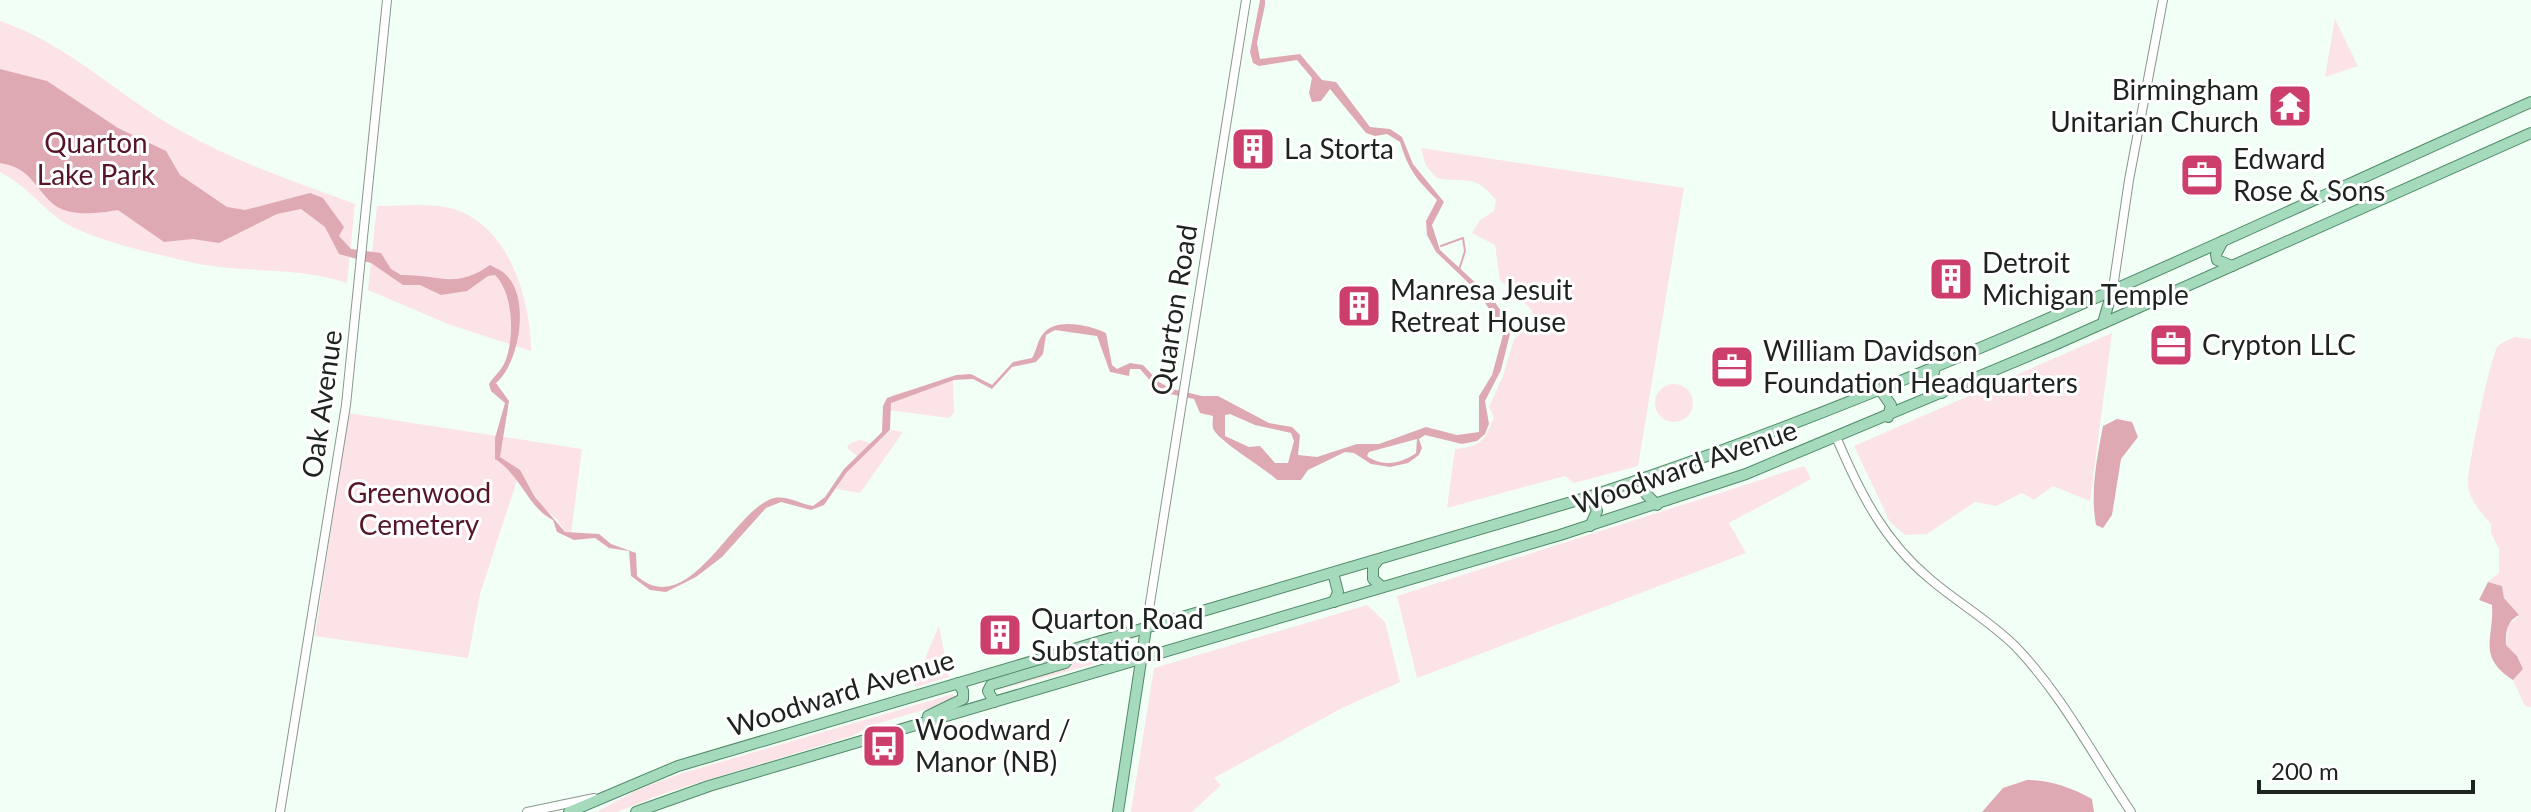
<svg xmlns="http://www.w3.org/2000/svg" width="2531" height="812" viewBox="0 0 2531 812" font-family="Lato,sans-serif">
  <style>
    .green { fill: #fce3e7 }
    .water { fill: #dfa9b4; fill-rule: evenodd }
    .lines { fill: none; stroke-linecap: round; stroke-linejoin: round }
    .stream { stroke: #dfa9b4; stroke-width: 2 }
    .tertiary-casing { stroke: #88978d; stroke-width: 10 }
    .primary-casing { stroke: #508a68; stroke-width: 12 }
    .tertiary { stroke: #fff; stroke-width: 8 }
    .primary { stroke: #a6dabc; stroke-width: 10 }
    .labels { text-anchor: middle; stroke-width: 6; stroke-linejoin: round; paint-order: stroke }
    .poi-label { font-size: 28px; fill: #1d231f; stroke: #fff; text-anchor: start }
    .park-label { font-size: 28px; fill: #55162a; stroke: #fff }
    .street-label { font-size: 28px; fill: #1d231f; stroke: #fff }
  </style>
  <rect width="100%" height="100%" fill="#f2fff6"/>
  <g class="green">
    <polygon points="2335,19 2358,66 2325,77"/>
    <path d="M0,21C69,44 118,96 181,131C237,163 295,181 355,204L347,283C298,266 242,274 190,262C154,253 93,241 62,221C39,205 26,185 0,172Z"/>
    <path d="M1421,148L1684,188L1638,466L1574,483L1565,476L1447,508L1455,449C1480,447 1485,441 1494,417L1489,407L1503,376L1514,339L1532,322V310L1500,280L1495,245L1472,233L1480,220L1494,211L1496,200C1473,172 1467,184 1437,178L1426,166Z"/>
    <path d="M377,206C399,206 424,203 445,207C507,218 531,298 531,351L448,324L368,290Z"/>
    <polygon points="2112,333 2090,501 2053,486 2034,500 2022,493 1996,506 1975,502 1927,534 1905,535 1890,522 1854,446"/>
    <path d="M2515,337L2531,339V707L2525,706L2513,680L2523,669L2517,656L2506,645L2508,625L2519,616L2504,598L2502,586L2488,582L2499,573V549L2491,533V524C2481,512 2471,502 2468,487C2466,474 2491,353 2498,346C2502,342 2510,339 2515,337Z"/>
    <polygon points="953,379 954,412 949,418 889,410 892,395"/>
    <circle cx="1674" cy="403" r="19"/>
    <polygon points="348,413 582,449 571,534 565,532 557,519 542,507 520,471 480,594 468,658 315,636"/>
    <polygon points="892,430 903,432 860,493 836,489 857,456 847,448 849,444 859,440 875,444"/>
    <polygon points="1804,466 1811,479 1729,523 1746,553 1417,678 1397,596"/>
    <polygon points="1367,605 1385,622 1400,682 1342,708 1214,778 1221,785 1192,812 1131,812 1154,668"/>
    <polygon points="939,626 949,677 916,687 914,684"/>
    <polygon points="1122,643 1120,657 998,690 1002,684"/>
    <polygon points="953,694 954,700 947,703 873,725 852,736 665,793 617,812 596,812 639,789 683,773"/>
  </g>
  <g class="water">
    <path d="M1260,0H1265V5L1257,43L1260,59L1300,54L1322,80L1336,82L1370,127L1390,129L1402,137L1413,164L1444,202L1432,225L1440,250L1492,298L1503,314L1510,334L1501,370L1485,401L1489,424L1485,434L1477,441L1462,444L1425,435L1419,439L1422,448L1419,455L1408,463L1390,467L1371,464L1354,453L1345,452L1308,470L1301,480H1277C1265,468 1216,440 1213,428C1212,424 1213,420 1213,416L1200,413L1194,399L1160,392L1140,369H1130L1129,376L1110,372L1097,336L1055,330L1046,335L1043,354L1036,362L1012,367L992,389L973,379L954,380L891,403L890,430L847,472L824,505L811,510L781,502L766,508L722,557L696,577L666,592L650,590L631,576L629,551L609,548L595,538L574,540L557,532L553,520C528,508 521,475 495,459V438L505,403L491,391L489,384C493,377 500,372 504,364C515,341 514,294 495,275L488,276L467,291L441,295L420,285H403L371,263L339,254L325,227L301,209L277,214L219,243L193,239L164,242L118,210C100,213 68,218 52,203C33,185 29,167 0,163V69L47,81L118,128L166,151L180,175L227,207L245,210L310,193L323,198L344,227L339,236L351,249L381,253L391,269L401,275C438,274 455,290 490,265C495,268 502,270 506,275C531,299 519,364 496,383L509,401L500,457L520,470L535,497L565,532L599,534L611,544L636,553L637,576C688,621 731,514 771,499C785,494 799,504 813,506L825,497L844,469L882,432L883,406L887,398L956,375L971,374L992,385L1013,362L1032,358C1037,350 1037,341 1043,334C1055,317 1090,325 1106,333L1112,365L1117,369L1130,363L1143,365L1159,382L1172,389L1202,396H1218L1269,423L1292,427L1300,435L1298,455L1317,457L1357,444H1379L1426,427L1457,435L1479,432V396L1492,375L1504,331L1477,291L1436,252L1427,235L1426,221L1437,200C1416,178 1409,171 1400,142L1387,134L1375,136L1366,133L1330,89L1321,101L1312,102L1309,93L1312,78L1297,60L1259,66L1253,63L1250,52ZM1230,414L1255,425L1291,433L1294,441L1288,463H1275L1260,446L1249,447L1225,436V415ZM1417,439L1416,453C1401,464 1382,467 1367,456L1369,452Z"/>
    <path d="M2117,419L2132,422L2138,437L2121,459L2112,515L2103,528L2096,525C2090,492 2097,458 2103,426Z"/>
    <path d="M2488,582L2502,586L2504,598L2519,615C2506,622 2506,632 2506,645L2517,656L2523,669L2513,680C2477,656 2494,640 2492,605L2479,600Z"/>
    <path d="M2027,780C2050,780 2072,788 2092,799L2094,812H1982L2003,788Z"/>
  </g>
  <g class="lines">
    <polyline class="stream" points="1441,246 1463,238 1465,251 1459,270"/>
    <g class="tertiary-casing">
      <g id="tertiary">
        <polyline points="2113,288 2129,180 2163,0"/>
        <path d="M1837,439C1860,493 1884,541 1930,579C1958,603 1990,621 2016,647C2062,695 2094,757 2131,812"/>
        <polyline points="1146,628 1246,0"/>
        <polyline points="280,812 346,405 387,0"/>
        <polyline points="527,812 594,798"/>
      </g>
    </g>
    <g class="primary-casing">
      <g id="primary">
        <polyline points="2223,241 2216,254 2217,260 2232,266"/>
        <polyline points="2103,323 2113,288"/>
        <polyline points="1935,367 1931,385 1942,393"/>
        <polyline points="1881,391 1891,405 1888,417"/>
        <polyline points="1650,477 1646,494 1657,505"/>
        <polyline points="1585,498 1594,503 1597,511 1590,526"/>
        <polyline points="1378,560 1373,567 1373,579 1382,587"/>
        <polyline points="1333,573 1338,592 1334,602"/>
        <polyline points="994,702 988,691 991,685 1065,663 1075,651"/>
        <polyline points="928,716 963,699 963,691 958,683"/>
        <path d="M569,812L678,766L1585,498C1910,392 2219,241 2531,102"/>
        <polyline points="636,812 709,786 1560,535 1746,474 2052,346 2531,133"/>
        <polyline points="1118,812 1146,628"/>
      </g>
    </g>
    <use href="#tertiary" class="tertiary"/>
    <use href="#primary" class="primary"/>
  </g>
  <defs>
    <g id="temple-square" transform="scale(2.3)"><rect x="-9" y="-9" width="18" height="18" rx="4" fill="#cc3f6c" stroke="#fff"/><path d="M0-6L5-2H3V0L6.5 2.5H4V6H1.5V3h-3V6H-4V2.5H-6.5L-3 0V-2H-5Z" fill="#fff"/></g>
    <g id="building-square" transform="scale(2.3)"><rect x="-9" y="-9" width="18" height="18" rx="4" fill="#cc3f6c" stroke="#fff"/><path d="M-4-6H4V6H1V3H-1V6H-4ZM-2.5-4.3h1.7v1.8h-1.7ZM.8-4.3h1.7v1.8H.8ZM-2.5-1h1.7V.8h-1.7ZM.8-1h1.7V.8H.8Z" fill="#fff"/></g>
    <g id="office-square" transform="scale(2.3)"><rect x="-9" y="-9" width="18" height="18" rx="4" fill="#cc3f6c" stroke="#fff"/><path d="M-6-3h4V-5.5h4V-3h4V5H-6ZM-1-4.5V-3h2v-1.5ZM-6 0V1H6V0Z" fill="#fff"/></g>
    <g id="bus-square" transform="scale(2.3)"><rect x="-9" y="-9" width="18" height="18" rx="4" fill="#cc3f6c" stroke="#fff"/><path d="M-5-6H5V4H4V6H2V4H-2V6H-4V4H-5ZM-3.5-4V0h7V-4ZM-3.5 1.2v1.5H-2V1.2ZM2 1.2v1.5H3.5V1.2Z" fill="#fff"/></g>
  </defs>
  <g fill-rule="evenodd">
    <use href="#temple-square" x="2290" y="106"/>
    <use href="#building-square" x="1253" y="149"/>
    <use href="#office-square" x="2202" y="175"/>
    <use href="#building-square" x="1951" y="279"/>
    <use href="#building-square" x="1359" y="306"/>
    <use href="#office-square" x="2171" y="345"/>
    <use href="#office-square" x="1732" y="367"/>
    <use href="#building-square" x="1000" y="635"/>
    <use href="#bus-square" x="884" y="746"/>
  </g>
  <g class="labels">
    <g class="poi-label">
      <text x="2259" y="100" text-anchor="end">Birmingham<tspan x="2259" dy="32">Unitarian Church</tspan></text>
      <text x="1284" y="159">La Storta</text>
      <text x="2233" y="169">Edward<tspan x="2233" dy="32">Rose &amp; Sons</tspan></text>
      <text x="1982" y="273">Detroit<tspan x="1982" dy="32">Michigan Temple</tspan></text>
      <text x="1390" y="300">Manresa Jesuit<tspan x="1390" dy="32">Retreat House</tspan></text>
      <text x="2202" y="355">Crypton LLC</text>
      <text x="1763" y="361">William Davidson<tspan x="1763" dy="32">Foundation Headquarters</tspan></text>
      <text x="1031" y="629">Quarton Road<tspan x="1031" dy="32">Substation</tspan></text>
      <text x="915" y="740">Woodward /<tspan x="915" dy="32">Manor (NB)</tspan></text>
    </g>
    <g class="park-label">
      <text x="96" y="153">Quarton<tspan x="96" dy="32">Lake Park</tspan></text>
      <text x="419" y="503">Greenwood<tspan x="419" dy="32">Cemetery</tspan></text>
    </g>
    <g class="street-label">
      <text transform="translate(1174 310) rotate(-81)" y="10">Quarton Road</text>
      <text transform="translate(322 404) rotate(-82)" y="10">Oak Avenue</text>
      <text transform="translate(1685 467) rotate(-19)" y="10">Woodward Avenue</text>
      <text transform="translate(841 693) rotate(-17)" y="10">Woodward Avenue</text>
    </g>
  </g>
  <path d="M2259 780v12h214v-12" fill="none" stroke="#1d231f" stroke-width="4"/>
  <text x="2271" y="780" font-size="24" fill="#1d231f" stroke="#ffffff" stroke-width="6" paint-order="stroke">200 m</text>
</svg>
